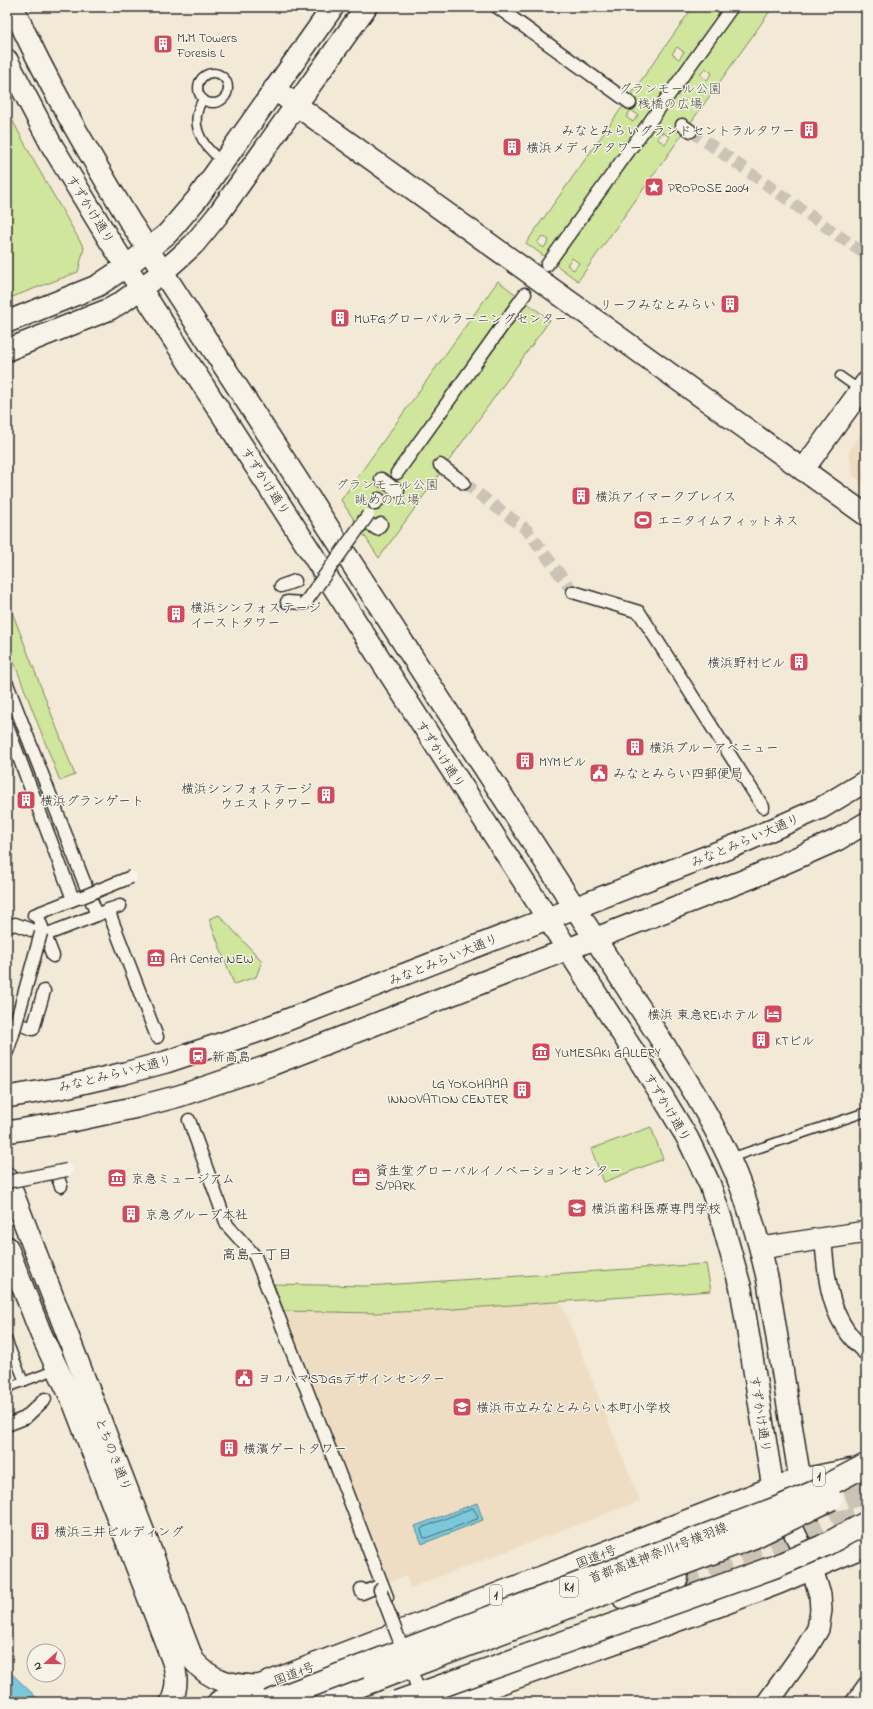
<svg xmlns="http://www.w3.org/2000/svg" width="873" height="1709" viewBox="0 0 873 1709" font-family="'Indie Flower','Klee One',sans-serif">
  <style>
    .built { fill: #eeddc3 }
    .green { fill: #cfe69c; stroke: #7d8864; fill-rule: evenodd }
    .water { fill: #7cc8db; stroke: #5c8995 }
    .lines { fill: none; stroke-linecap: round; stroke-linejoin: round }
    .shore { stroke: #4b6a71; stroke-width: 1 }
    .pedestrian-tunnel { stroke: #cbc3b5; stroke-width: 12; stroke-dasharray: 12 6; stroke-linecap: butt }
    .trunk-tunnel { stroke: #cbc3b5; stroke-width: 22; stroke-dasharray: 22 11; stroke-linecap: butt }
    .service-casing { stroke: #2b2b2b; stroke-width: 11 }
    .pedestrian-casing { stroke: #2b2b2b; stroke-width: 15 }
    .minor-casing { stroke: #2b2b2b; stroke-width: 19 }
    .tertiary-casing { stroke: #2b2b2b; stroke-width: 24 }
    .trunk-casing { stroke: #2b2b2b; stroke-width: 25 }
    .motorway-casing { stroke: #2b2b2b; stroke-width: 25 }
    .service { stroke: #f7f3e8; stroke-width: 8 }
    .pedestrian { stroke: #f7f3e8; stroke-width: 12 }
    .minor { stroke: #f7f3e8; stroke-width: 16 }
    .tertiary { stroke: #f7f3e8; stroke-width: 21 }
    .trunk { stroke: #f7f3e8; stroke-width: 22 }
    .motorway { stroke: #f7f3e8; stroke-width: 22 }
    .pedestrian-bridge-casing { stroke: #2b2b2b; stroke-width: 15; stroke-linecap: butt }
    .motorway-bridge-casing { stroke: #2b2b2b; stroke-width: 25; stroke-linecap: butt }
    .pedestrian-bridge { stroke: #f7f3e8; stroke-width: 12 }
    .motorway-bridge { stroke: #f7f3e8; stroke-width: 22 }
    .labels { text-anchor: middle; stroke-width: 3; stroke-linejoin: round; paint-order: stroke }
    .shield { fill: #f7f3e8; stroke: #686764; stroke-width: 1 }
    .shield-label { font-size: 12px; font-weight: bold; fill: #2b2b2b }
    .poi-label { font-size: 13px; fill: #2b2b2b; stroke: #f7f3e8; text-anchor: start }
    .park-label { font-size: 13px; fill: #4c5042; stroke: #f7f3e8 }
    .street-label { font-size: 13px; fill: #2b2b2b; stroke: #f7f3e8 }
    .neighbourhood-label { font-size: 14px; fill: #2b2b2b; stroke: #f7f3e8 }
  </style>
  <rect width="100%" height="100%" fill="#f3e9d7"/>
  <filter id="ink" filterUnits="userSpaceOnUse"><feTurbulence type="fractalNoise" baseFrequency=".025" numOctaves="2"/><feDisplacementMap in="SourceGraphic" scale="8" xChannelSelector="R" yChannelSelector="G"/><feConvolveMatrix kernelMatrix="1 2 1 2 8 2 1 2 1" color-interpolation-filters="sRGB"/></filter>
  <g filter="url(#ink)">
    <g class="built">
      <polygon points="866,427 866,485 853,476 849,451"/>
      <polygon points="561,1302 640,1501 410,1588 406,1576 389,1582 284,1311 373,1313"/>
    </g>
    <g class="green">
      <path d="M693,7H773L578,281L526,243ZM677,47L684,52L679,59L672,54ZM705,68L712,73L707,80L700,75ZM631,110L638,115L633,122L626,117ZM662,132L670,137L665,144L657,139ZM542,236L549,240L544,248L537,243ZM572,258L579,263L574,270L567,265Z"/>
      <polygon points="7,110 35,163 84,248 78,272 7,299"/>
      <polygon points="498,281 550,320 379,558 341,500"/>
      <polygon points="7,599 75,775 60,781 7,644"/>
      <polygon points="219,915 262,961 256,977 234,984 209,919"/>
      <polygon points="651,1127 663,1159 604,1182 591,1149"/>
      <polygon points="706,1264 711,1291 426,1311 373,1313 284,1311 274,1284 366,1286"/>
    </g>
    <g class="water">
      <polygon points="477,1503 483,1520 422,1544 415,1526"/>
      <polygon points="7,1669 41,1702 7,1702"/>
    </g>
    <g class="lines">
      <polygon class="shore" points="473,1508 478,1516 477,1519 426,1538 424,1538 421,1530 422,1528"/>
      <g class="pedestrian-tunnel">
        <polyline points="691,131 866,255"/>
        <polyline points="464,483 527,530 573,592"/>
      </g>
      <g class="trunk-tunnel">
        <polyline points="814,1508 866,1493"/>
        <polyline points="677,1578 841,1521 866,1516"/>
      </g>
      <g class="service-casing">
        <g id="service">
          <circle cx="213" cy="88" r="15"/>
          <path d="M203,99C188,124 201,145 222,161"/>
          <polyline points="840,376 860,390"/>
          <polyline points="730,1158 866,1112"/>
          <polyline points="7,1339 24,1382"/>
          <polyline points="7,1388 57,1369"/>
        </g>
      </g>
      <g class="pedestrian-casing">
        <g id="pedestrian">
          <polyline points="497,7 630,103"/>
          <polyline points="682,125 691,131"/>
          <polyline points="547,265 732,7"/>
          <polyline points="440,465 464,483"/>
          <polyline points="397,473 525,294"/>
          <polyline points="381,479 398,491"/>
          <polyline points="375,504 379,499"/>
          <polyline points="364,520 377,529 381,524"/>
          <polyline points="281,586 295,581"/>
          <polyline points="573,592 639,612 763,807"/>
          <polyline points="287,602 305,603"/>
          <polyline points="7,684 97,915 108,910"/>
          <polyline points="7,726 73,899"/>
          <polyline points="120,906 108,910 157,1037"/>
          <polyline points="34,915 80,897"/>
          <polyline points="38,917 53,956"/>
          <polyline points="7,927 15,924 45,935 97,915"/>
          <polyline points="15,1023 33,1029 44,991"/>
          <polyline points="7,1052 13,1034"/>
          <polyline points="189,1120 227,1225 255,1256 387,1597"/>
          <polyline points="56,1173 61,1186"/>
          <polyline points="7,1425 25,1418 45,1399"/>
          <polyline points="361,1589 362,1593 379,1586 380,1590"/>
        </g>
      </g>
      <g class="minor-casing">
        <g id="minor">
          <path d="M823,1238C827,1283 829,1321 866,1352"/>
          <polyline points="854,1702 866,1685"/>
        </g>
      </g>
      <g class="tertiary-casing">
        <g id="tertiary">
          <path d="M13,7C46,81 87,150 129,220L616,971C658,1037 706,1102 736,1174C750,1209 760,1245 768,1282L803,1498"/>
          <polyline points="7,60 51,144 108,238 661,1094 688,1139 710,1185 721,1218 741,1289 773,1488 812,1569 820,1595 821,1610 818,1629 806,1649 768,1702"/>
          <polyline points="274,89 866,515"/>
          <polyline points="7,322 97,286 127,266 167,234 197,199 333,7"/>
          <polyline points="7,350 110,309 122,302 163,272 181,256 194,244 217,216 366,7"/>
          <polyline points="803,470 866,383"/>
          <polyline points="7,1097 61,1088 125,1073 166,1062 256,1032 739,844 821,808 866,781"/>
          <polyline points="7,1132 72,1121 137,1107 179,1096 268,1066 753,877 837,840 866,823"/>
          <path d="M7,1178L193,1660C211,1682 234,1686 261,1686"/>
          <path d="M7,1247L41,1334L74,1404L172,1659C177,1673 178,1688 171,1702"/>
          <polyline points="761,1248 866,1232"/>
        </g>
      </g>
      <g class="trunk-casing">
        <g id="trunk">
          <polyline points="624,1598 677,1578"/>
          <polyline points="219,1702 773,1488 801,1480 851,1470"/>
          <polyline points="446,1702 717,1606 780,1582 866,1545"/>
        </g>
      </g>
      <g class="motorway-casing">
        <polyline id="motorway" points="317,1702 375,1680"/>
      </g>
      <use href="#service" class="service"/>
      <use href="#pedestrian" class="pedestrian"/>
      <use href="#minor" class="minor"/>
      <use href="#tertiary" class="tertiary"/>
      <use href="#trunk" class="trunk"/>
      <use href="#motorway" class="motorway"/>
      <g class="pedestrian-bridge-casing">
        <g id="pedestrian-bridge">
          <polyline points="305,603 368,515"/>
          <polyline points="82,897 131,877"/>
          <polyline points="13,1034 41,933"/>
          <polyline points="7,1182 67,1170"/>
          <polyline points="382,1588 380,1590 422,1699"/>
        </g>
      </g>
      <g class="motorway-bridge-casing">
        <g id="motorway-bridge">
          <polyline points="375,1680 754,1537 831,1499"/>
          <polyline points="268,1702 777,1508 819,1490 866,1465"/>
          <polyline points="397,1702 774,1567 823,1546 866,1523"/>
        </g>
      </g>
      <use href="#pedestrian-bridge" class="pedestrian-bridge"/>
      <use href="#motorway-bridge" class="motorway-bridge"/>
    </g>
  </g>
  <defs>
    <g id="building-square" transform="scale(1)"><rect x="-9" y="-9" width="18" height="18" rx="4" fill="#d1495b" stroke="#f7f3e8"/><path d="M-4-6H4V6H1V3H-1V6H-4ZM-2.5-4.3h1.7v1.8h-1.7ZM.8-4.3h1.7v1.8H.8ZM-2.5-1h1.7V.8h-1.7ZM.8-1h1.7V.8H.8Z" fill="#fff"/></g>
    <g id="sight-square" transform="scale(1)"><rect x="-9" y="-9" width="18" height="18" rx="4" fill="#d1495b" stroke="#f7f3e8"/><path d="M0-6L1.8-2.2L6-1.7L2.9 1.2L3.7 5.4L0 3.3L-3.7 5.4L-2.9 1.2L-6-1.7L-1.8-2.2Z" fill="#fff"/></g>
    <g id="stadium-square" transform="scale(1)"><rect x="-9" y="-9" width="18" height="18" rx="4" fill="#d1495b" stroke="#f7f3e8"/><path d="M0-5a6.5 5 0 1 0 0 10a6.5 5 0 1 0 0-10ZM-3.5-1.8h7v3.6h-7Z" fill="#fff"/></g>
    <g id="civic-square" transform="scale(1)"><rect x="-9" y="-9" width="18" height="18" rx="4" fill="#d1495b" stroke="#f7f3e8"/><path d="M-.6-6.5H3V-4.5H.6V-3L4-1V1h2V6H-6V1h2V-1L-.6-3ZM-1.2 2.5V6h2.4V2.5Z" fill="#fff"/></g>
    <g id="museum-square" transform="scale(1)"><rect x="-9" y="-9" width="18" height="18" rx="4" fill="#d1495b" stroke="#f7f3e8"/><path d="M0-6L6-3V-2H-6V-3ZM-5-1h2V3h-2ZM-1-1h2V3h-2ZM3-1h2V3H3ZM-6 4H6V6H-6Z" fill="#fff"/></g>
    <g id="hotel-square" transform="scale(1)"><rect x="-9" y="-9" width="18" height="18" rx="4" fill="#d1495b" stroke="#f7f3e8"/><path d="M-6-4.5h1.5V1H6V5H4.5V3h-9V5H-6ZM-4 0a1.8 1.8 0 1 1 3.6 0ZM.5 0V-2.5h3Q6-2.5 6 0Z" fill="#fff"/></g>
    <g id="station-square" transform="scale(1)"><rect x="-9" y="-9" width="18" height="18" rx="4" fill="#d1495b" stroke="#f7f3e8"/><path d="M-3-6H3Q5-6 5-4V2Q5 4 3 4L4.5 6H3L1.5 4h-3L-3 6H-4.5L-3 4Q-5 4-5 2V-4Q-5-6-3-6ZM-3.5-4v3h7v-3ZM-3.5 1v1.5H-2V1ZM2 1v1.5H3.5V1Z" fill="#fff"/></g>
    <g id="office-square" transform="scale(1)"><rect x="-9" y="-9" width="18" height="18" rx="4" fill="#d1495b" stroke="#f7f3e8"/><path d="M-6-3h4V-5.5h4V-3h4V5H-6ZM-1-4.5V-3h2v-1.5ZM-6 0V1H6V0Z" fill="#fff"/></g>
    <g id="university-square" transform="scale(1)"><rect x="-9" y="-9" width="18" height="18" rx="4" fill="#d1495b" stroke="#f7f3e8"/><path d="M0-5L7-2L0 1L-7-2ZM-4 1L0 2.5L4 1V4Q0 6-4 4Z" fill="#fff"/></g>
    <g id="school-square" transform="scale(1)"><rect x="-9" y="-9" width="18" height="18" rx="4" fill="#d1495b" stroke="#f7f3e8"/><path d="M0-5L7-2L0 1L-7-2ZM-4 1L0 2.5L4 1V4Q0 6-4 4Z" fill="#fff"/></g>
  </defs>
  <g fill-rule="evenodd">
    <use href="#building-square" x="163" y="44"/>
    <use href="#building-square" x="809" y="130"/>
    <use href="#building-square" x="512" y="147"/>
    <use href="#sight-square" x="654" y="187"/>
    <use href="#building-square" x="730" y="304"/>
    <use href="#building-square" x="340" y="318"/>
    <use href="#building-square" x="581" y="496"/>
    <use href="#stadium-square" x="643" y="520"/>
    <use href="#building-square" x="176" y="614"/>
    <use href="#building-square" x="799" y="662"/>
    <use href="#building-square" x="635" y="747"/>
    <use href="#building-square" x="525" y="761"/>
    <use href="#civic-square" x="599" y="773"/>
    <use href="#building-square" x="326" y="795"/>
    <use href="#building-square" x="26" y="800"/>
    <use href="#museum-square" x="156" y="958"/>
    <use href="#hotel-square" x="773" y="1014"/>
    <use href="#building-square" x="761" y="1040"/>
    <use href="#museum-square" x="541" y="1052"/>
    <use href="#station-square" x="198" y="1056"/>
    <use href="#building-square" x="522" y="1090"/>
    <use href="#office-square" x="361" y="1177"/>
    <use href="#museum-square" x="117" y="1178"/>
    <use href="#university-square" x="577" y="1208"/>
    <use href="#building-square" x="131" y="1214"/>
    <use href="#civic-square" x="244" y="1378"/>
    <use href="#school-square" x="462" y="1407"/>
    <use href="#building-square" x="229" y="1448"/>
    <use href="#building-square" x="40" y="1531"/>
  </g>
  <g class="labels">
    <g class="shield">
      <rect x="813" y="1466" width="12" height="20" rx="3"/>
      <rect x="560" y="1577" width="18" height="20" rx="3"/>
      <rect x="490" y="1585" width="12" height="20" rx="3"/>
    </g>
    <g class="shield-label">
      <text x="819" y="1480">1</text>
      <text x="569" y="1591">K1</text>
      <text x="496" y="1599">1</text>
    </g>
    <g class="poi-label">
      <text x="177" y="42">M.M Towers<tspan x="177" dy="15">Foresis L</tspan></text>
      <text x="795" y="135" text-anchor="end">みなとみらいグランドセントラルタワー</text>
      <text x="526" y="152">横浜メディアタワー</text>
      <text x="668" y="192">PROPOSE 2004</text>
      <text x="716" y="309" text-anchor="end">リーフみなとみらい</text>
      <text x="354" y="323">MUFGグローバルラーニングセンター</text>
      <text x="595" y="501">横浜アイマークプレイス</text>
      <text x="657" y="525">エニタイムフィットネス</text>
      <text x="190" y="612">横浜シンフォステージ<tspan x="190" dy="15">イーストタワー</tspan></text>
      <text x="785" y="667" text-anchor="end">横浜野村ビル</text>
      <text x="649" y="752">横浜ブルーアベニュー</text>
      <text x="539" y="766">MYMビル</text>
      <text x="613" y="778">みなとみらい四郵便局</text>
      <text x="312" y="793" text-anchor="end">横浜シンフォステージ<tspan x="312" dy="15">ウエストタワー</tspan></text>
      <text x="40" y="805">横浜グランゲート</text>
      <text x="170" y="963">Art Center NEW</text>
      <text x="759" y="1019" text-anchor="end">横浜 東急REIホテル</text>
      <text x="775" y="1045">KTビル</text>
      <text x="555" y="1057">YUMESAKI GALLERY</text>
      <text x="212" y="1061">新高島</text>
      <text x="508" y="1088" text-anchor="end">LG YOKOHAMA<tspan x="508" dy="15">INNOVATION CENTER</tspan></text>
      <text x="375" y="1175">資生堂グローバルイノベーションセンター<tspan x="375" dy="15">S/PARK</tspan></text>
      <text x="131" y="1183">京急ミュージアム</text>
      <text x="591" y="1213">横浜歯科医療専門学校</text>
      <text x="145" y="1219">京急グループ本社</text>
      <text x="258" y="1383">ヨコハマSDGsデザインセンター</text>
      <text x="476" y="1412">横浜市立みなとみらい本町小学校</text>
      <text x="243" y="1453">横濱ゲートタワー</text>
      <text x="54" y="1536">横浜三井ビルディング</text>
    </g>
    <g class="park-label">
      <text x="670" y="93">グランモール公園<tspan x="670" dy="15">桟橋の広場</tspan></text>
      <text x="387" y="489">グランモール公園<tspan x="387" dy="15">眺めの広場</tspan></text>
    </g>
    <g class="street-label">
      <text transform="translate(91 209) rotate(58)" y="5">すずかけ通り</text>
      <text transform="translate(266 481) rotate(57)" y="5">すずかけ通り</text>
      <text transform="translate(441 754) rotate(57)" y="5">すずかけ通り</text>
      <text transform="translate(745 840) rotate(-23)" y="5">みなとみらい大通り</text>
      <text transform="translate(443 959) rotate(-22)" y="5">みなとみらい大通り</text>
      <text transform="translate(115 1073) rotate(-14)" y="5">みなとみらい大通り</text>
      <text transform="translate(668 1107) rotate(59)" y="5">すずかけ通り</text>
      <text transform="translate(761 1414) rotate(81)" y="5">すずかけ通り</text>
      <text transform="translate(114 1454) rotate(69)" y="5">とちのき通り</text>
      <text transform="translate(658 1552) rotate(-21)" y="5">首都高速神奈川1号横羽線</text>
      <text transform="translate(596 1556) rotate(-21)" y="5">国道1号</text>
      <text transform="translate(294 1673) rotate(-21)" y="5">国道1号</text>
    </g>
    <g class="neighbourhood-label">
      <text x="257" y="1259">高島一丁目</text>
    </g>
  </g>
  <rect width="873" height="1709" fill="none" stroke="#f7f3e8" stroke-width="24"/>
  <rect x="12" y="12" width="849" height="1685" fill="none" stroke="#2b2b2b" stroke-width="1.5" filter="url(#ink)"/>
  <g transform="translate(46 1663) rotate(249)"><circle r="19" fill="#f7f3e8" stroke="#a5a39c"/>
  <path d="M0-3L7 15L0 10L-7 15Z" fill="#d1495b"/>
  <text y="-6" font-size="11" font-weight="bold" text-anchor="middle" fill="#2b2b2b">N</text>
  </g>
</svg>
